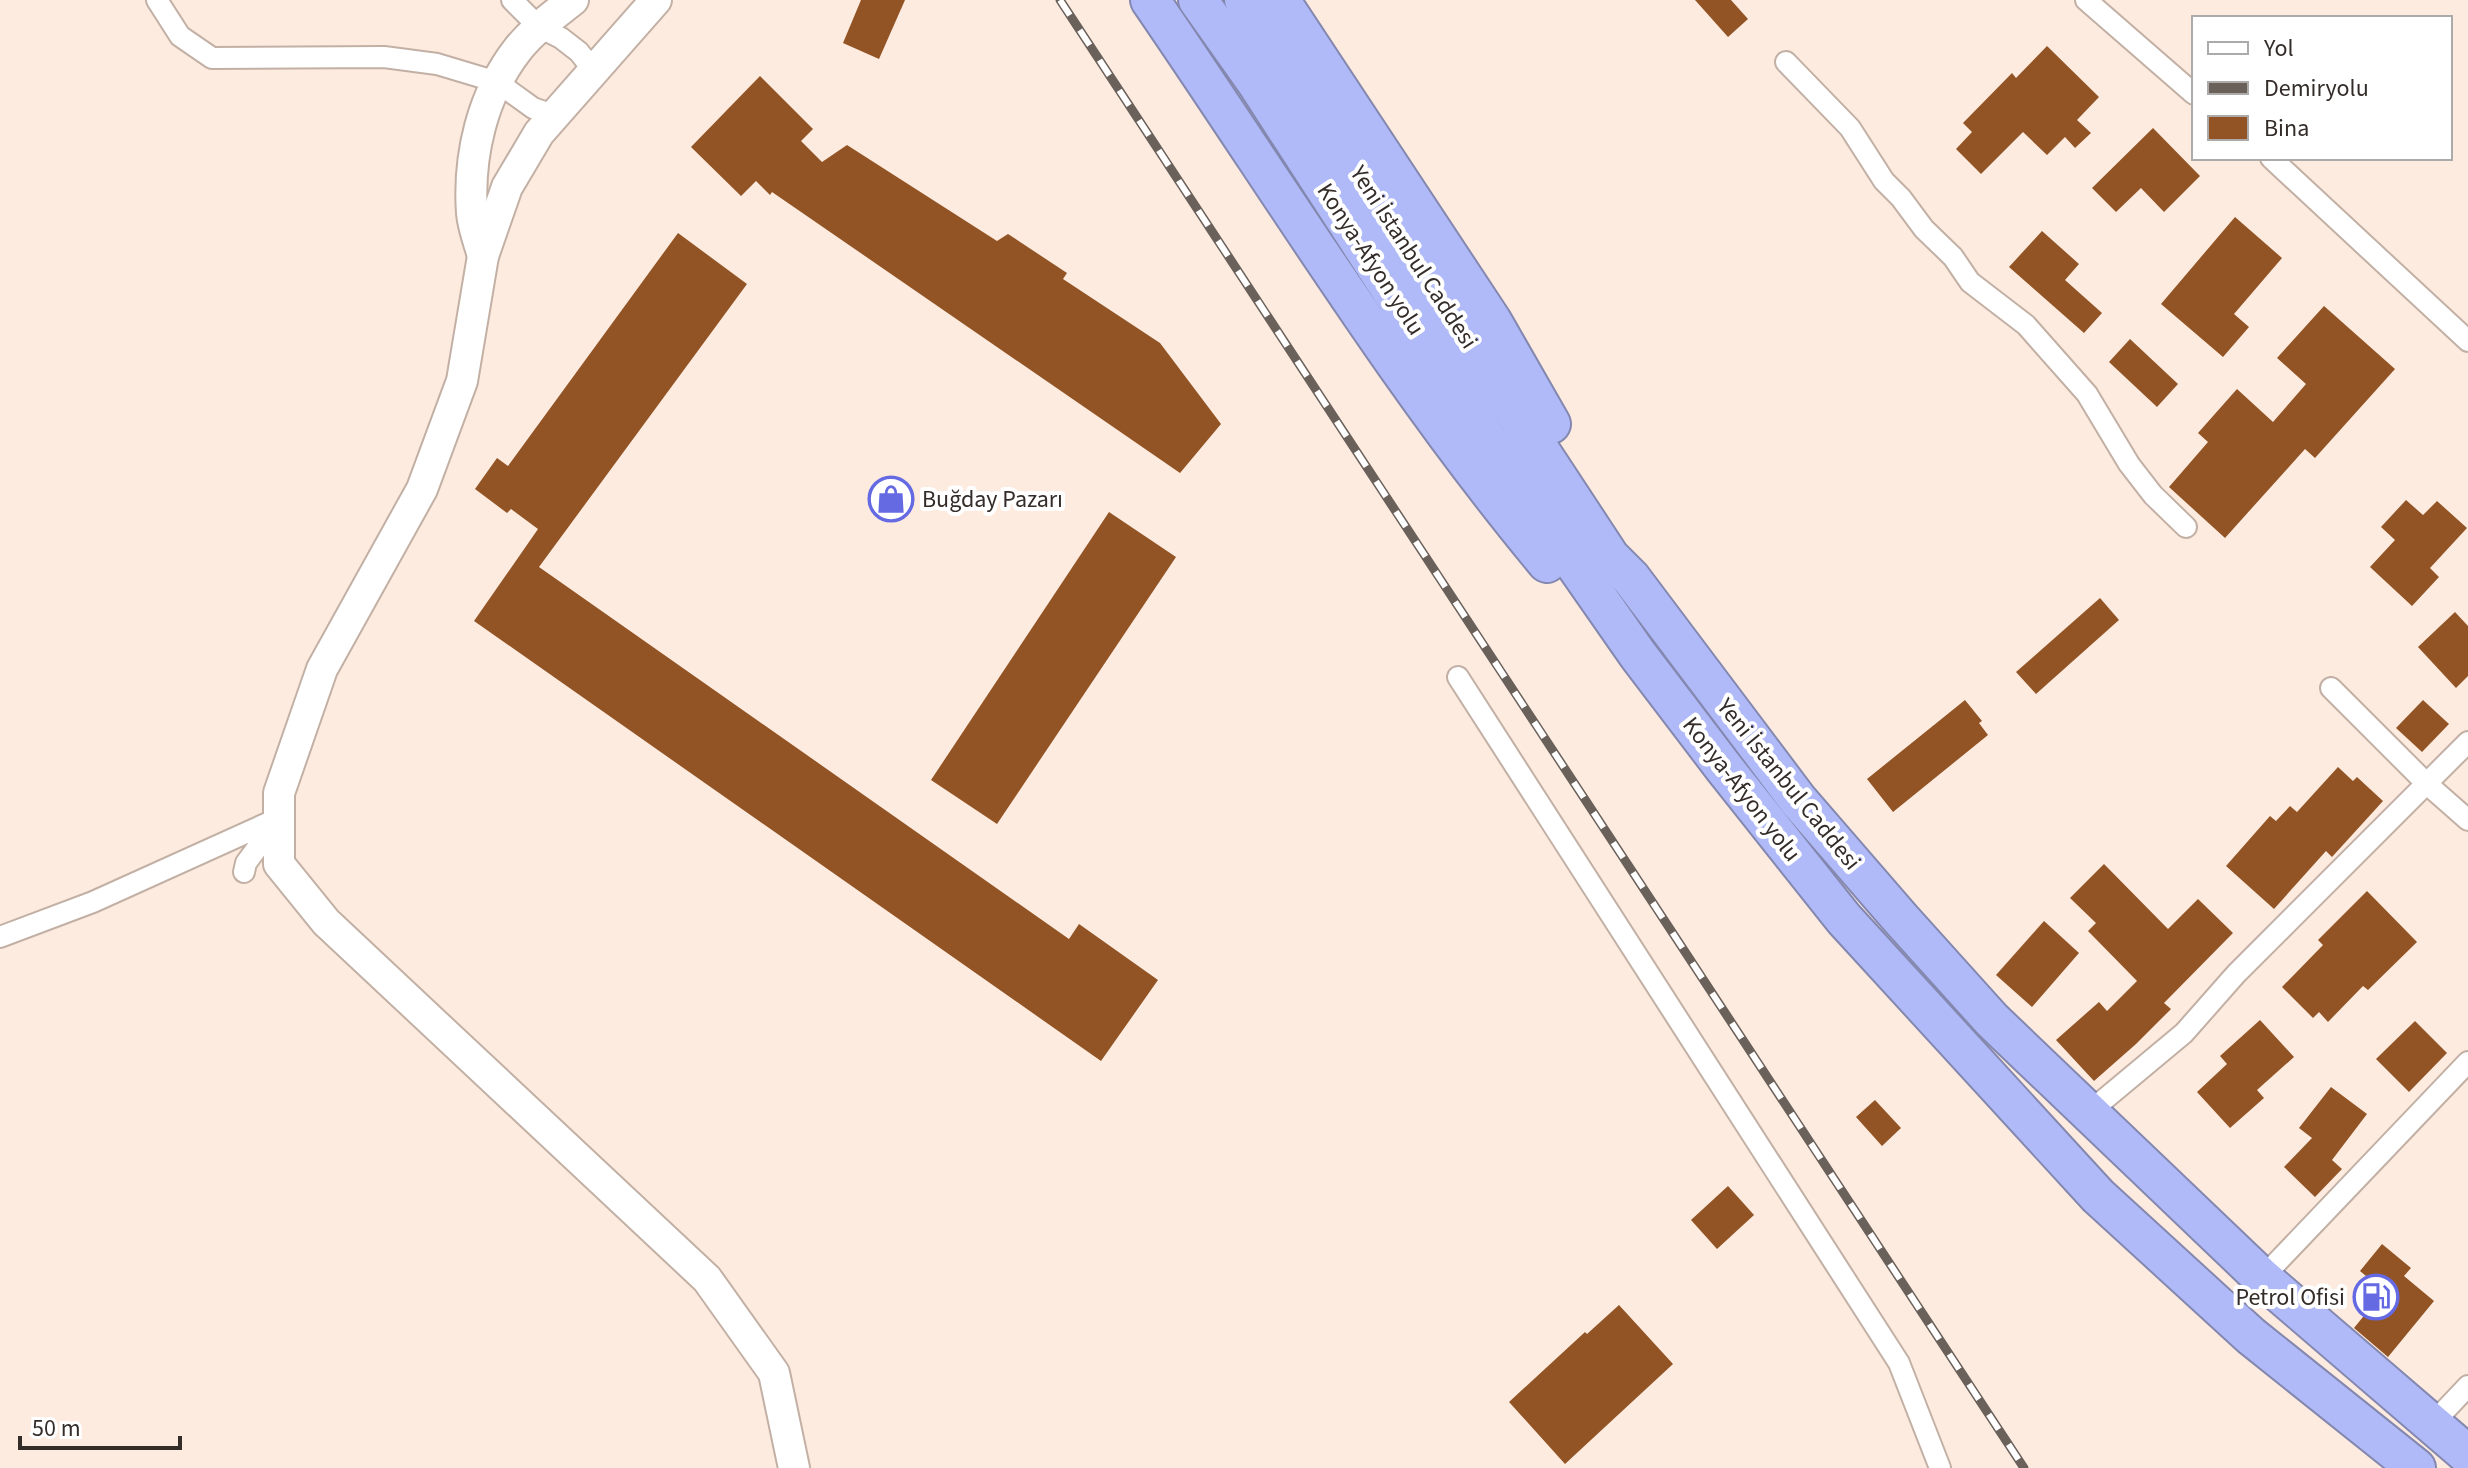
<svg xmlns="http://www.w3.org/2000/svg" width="2468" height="1468" viewBox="0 0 2468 1468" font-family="'Source Sans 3',sans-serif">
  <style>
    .building { fill: #925424 }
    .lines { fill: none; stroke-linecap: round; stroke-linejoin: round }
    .street-casing { stroke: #c2b0a5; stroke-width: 24 }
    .secondary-casing { stroke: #c2b0a5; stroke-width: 34 }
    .highway-casing { stroke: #8488af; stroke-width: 42 }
    .street { stroke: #fff; stroke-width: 20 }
    .secondary { stroke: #fff; stroke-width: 30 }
    .highway { stroke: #b0baf8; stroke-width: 38 }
    .rail-casing { stroke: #6b615b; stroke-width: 9 }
    .rail { stroke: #fff; stroke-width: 6; stroke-dasharray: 18; stroke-linecap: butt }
    .labels { text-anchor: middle; stroke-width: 8; stroke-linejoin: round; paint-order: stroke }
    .street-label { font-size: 24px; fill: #332c28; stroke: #fff }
    .poi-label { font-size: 24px; fill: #332c28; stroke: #fff; text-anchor: start }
  </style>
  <rect width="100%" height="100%" fill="#fdebe0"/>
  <g class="building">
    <polygon points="861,0 905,0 879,59 843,43"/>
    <polygon points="1695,0 1731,0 1748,19 1728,37"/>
    <polygon points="2047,46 2099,97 2077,120 2091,133 2075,148 2065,137 2047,155 2023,132 1981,174 1956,149 1972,132 1963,123 2012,73 2016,78"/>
    <polygon points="760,76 813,129 801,141 822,162 847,145 997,241 1008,234 1067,273 1063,279 1160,343 1221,424 1180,473 772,192 770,195 756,181 741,196 691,147"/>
    <polygon points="2153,128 2200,176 2164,212 2141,188 2116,212 2092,188"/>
    <polygon points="2235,217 2282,258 2234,314 2249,327 2223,357 2161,304"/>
    <polygon points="2042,231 2079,264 2065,280 2102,313 2084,333 2009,267"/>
    <polygon points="678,233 747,284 539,567 1069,939 1079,924 1158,980 1101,1061 474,621 538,529 511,509 507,513 475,489 497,458 508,466"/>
    <polygon points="2324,306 2395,369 2315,458 2305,449 2225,538 2169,487 2208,442 2198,433 2237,389 2273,422 2306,384 2277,358"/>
    <polygon points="2130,339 2178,384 2157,407 2109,362"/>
    <polygon points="2406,500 2423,515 2437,501 2467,528 2430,568 2439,577 2412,606 2370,567 2395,540 2381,527"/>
    <polygon points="1109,512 1176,557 997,824 931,780"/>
    <polygon points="2100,598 2119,620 2036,694 2016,672"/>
    <polygon points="2455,612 2468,626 2468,676 2456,688 2418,647"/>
    <polygon points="1965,700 1982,721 1979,723 1988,735 1893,812 1867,779"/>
    <polygon points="2423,700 2449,724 2422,752 2396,728"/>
    <polygon points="2338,767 2353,781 2357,777 2383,801 2332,857 2326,851 2274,909 2226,866 2270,816 2276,821 2290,806 2297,812"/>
    <polygon points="2104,864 2168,929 2198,899 2233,933 2164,1003 2171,1009 2136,1044 2094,1081 2056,1040 2099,1002 2107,1011 2137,981 2088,931 2096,923 2070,898"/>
    <polygon points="2367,891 2417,942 2368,990 2363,986 2328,1022 2319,1012 2313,1018 2282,987 2323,945 2318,940"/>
    <polygon points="2044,921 2079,953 2032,1007 1996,975"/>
    <polygon points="2260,1020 2294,1057 2257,1090 2264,1098 2230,1128 2197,1092 2227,1064 2220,1056"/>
    <polygon points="2415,1021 2447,1053 2409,1092 2376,1059"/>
    <polygon points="2331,1087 2367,1114 2332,1160 2342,1169 2315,1197 2284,1167 2312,1138 2299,1128"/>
    <polygon points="1875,1100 1901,1128 1882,1146 1856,1117"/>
    <polygon points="1728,1186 1754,1215 1717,1249 1691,1220"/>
    <polygon points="2382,1244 2411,1268 2404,1276 2434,1301 2388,1357 2354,1328 2384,1291 2360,1271"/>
    <polygon points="1619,1305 1673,1364 1565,1464 1509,1402 1585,1332 1587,1334"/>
  </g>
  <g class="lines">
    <g class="street-casing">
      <g id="street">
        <polyline points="157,0 180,36 212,58 384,57 437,64 497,82 533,108 553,115"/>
        <polyline points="512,0 539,27 561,38 579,52 593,70"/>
        <polyline points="2086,0 2194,94"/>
        <polyline points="1786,62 1850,128 1884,181 1901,198 1924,229 1953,257 1970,282 2026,325 2087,394 2129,464 2153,495 2186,527"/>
        <polyline points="2271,158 2468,341"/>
        <polyline points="1458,677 1899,1363 1940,1468"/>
        <polyline points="2331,688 2427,784 2468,820"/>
        <polyline points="0,937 93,902 279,818 246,863 244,872"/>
        <polyline points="2088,1113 2184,1033 2236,974 2468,742"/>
        <polyline points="2262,1278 2468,1062"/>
        <polyline points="2432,1424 2468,1386"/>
      </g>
    </g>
    <g class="secondary-casing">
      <g id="secondary">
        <polyline points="656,0 539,133 507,187 483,256 462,381 422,489 322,669 279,793 279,864 326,922 707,1279 774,1373 794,1468"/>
        <path d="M483,256C479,242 473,227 472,213C468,156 482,95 518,49C533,30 554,15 573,0"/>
      </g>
    </g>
    <g class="highway-casing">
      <g id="highway">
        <path d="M1150,0C1280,189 1400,387 1547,563"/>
        <polyline points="1198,0 1256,82 1488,440 1638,655 1724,768 1844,919 2098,1196 2251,1336 2416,1468"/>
        <polyline points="1244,0 1610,557 1631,578 1798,800 1901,919 1992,1020 2262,1278 2468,1455"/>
        <polyline points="1280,0 1492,321 1551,424"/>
      </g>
    </g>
    <use href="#street" class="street"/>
    <use href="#secondary" class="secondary"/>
    <use href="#highway" class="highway"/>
    <g class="rail-casing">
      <polyline id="rail" points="1060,0 2024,1468"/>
    </g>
    <use href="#rail" class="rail"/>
  </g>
  <defs>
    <g id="shop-ring" transform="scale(2.3)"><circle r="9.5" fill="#fff" stroke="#656ae3" stroke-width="1.5"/><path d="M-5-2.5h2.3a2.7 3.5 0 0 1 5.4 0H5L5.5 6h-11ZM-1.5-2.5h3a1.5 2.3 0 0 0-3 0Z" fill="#656ae3"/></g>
    <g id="fuel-ring" transform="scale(2.3)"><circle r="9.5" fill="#fff" stroke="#656ae3" stroke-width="1.5"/><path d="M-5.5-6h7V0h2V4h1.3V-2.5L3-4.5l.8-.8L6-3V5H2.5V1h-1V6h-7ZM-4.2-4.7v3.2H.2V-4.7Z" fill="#656ae3"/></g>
  </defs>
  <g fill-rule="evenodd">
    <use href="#shop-ring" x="891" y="499"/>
    <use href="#fuel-ring" x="2376" y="1297"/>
  </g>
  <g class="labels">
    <g class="street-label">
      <text transform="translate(1414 257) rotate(57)" y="8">Yeni İstanbul Caddesi</text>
      <text transform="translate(1371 259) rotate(57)" y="8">Konya-Afyon yolu</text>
      <text transform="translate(1789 784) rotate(51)" y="8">Yeni İstanbul Caddesi</text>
      <text transform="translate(1742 789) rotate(52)" y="8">Konya-Afyon yolu</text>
    </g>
    <g class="poi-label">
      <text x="922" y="507">Buğday Pazarı</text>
      <text x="2345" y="1305" text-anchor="end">Petrol Ofisi</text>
    </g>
  </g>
  <rect x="2192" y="16" width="260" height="144" fill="#ffffff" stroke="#adaba9" stroke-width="2"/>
  <rect x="2208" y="42" width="40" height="12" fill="#ffffff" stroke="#adaba9" stroke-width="2"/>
  <text x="2264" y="56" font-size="24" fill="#332c28">Yol</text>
  <rect x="2208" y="82" width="40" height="12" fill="#6b615b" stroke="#adaba9" stroke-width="2"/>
  <text x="2264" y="96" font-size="24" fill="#332c28">Demiryolu</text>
  <rect x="2208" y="116" width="40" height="24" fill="#925424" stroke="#adaba9" stroke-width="2"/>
  <text x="2264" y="136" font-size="24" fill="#332c28">Bina</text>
  <path d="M20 1436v12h160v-12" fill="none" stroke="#332c28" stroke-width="4"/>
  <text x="32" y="1436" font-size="24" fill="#332c28" stroke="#ffffff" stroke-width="6" paint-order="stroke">50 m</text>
</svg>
